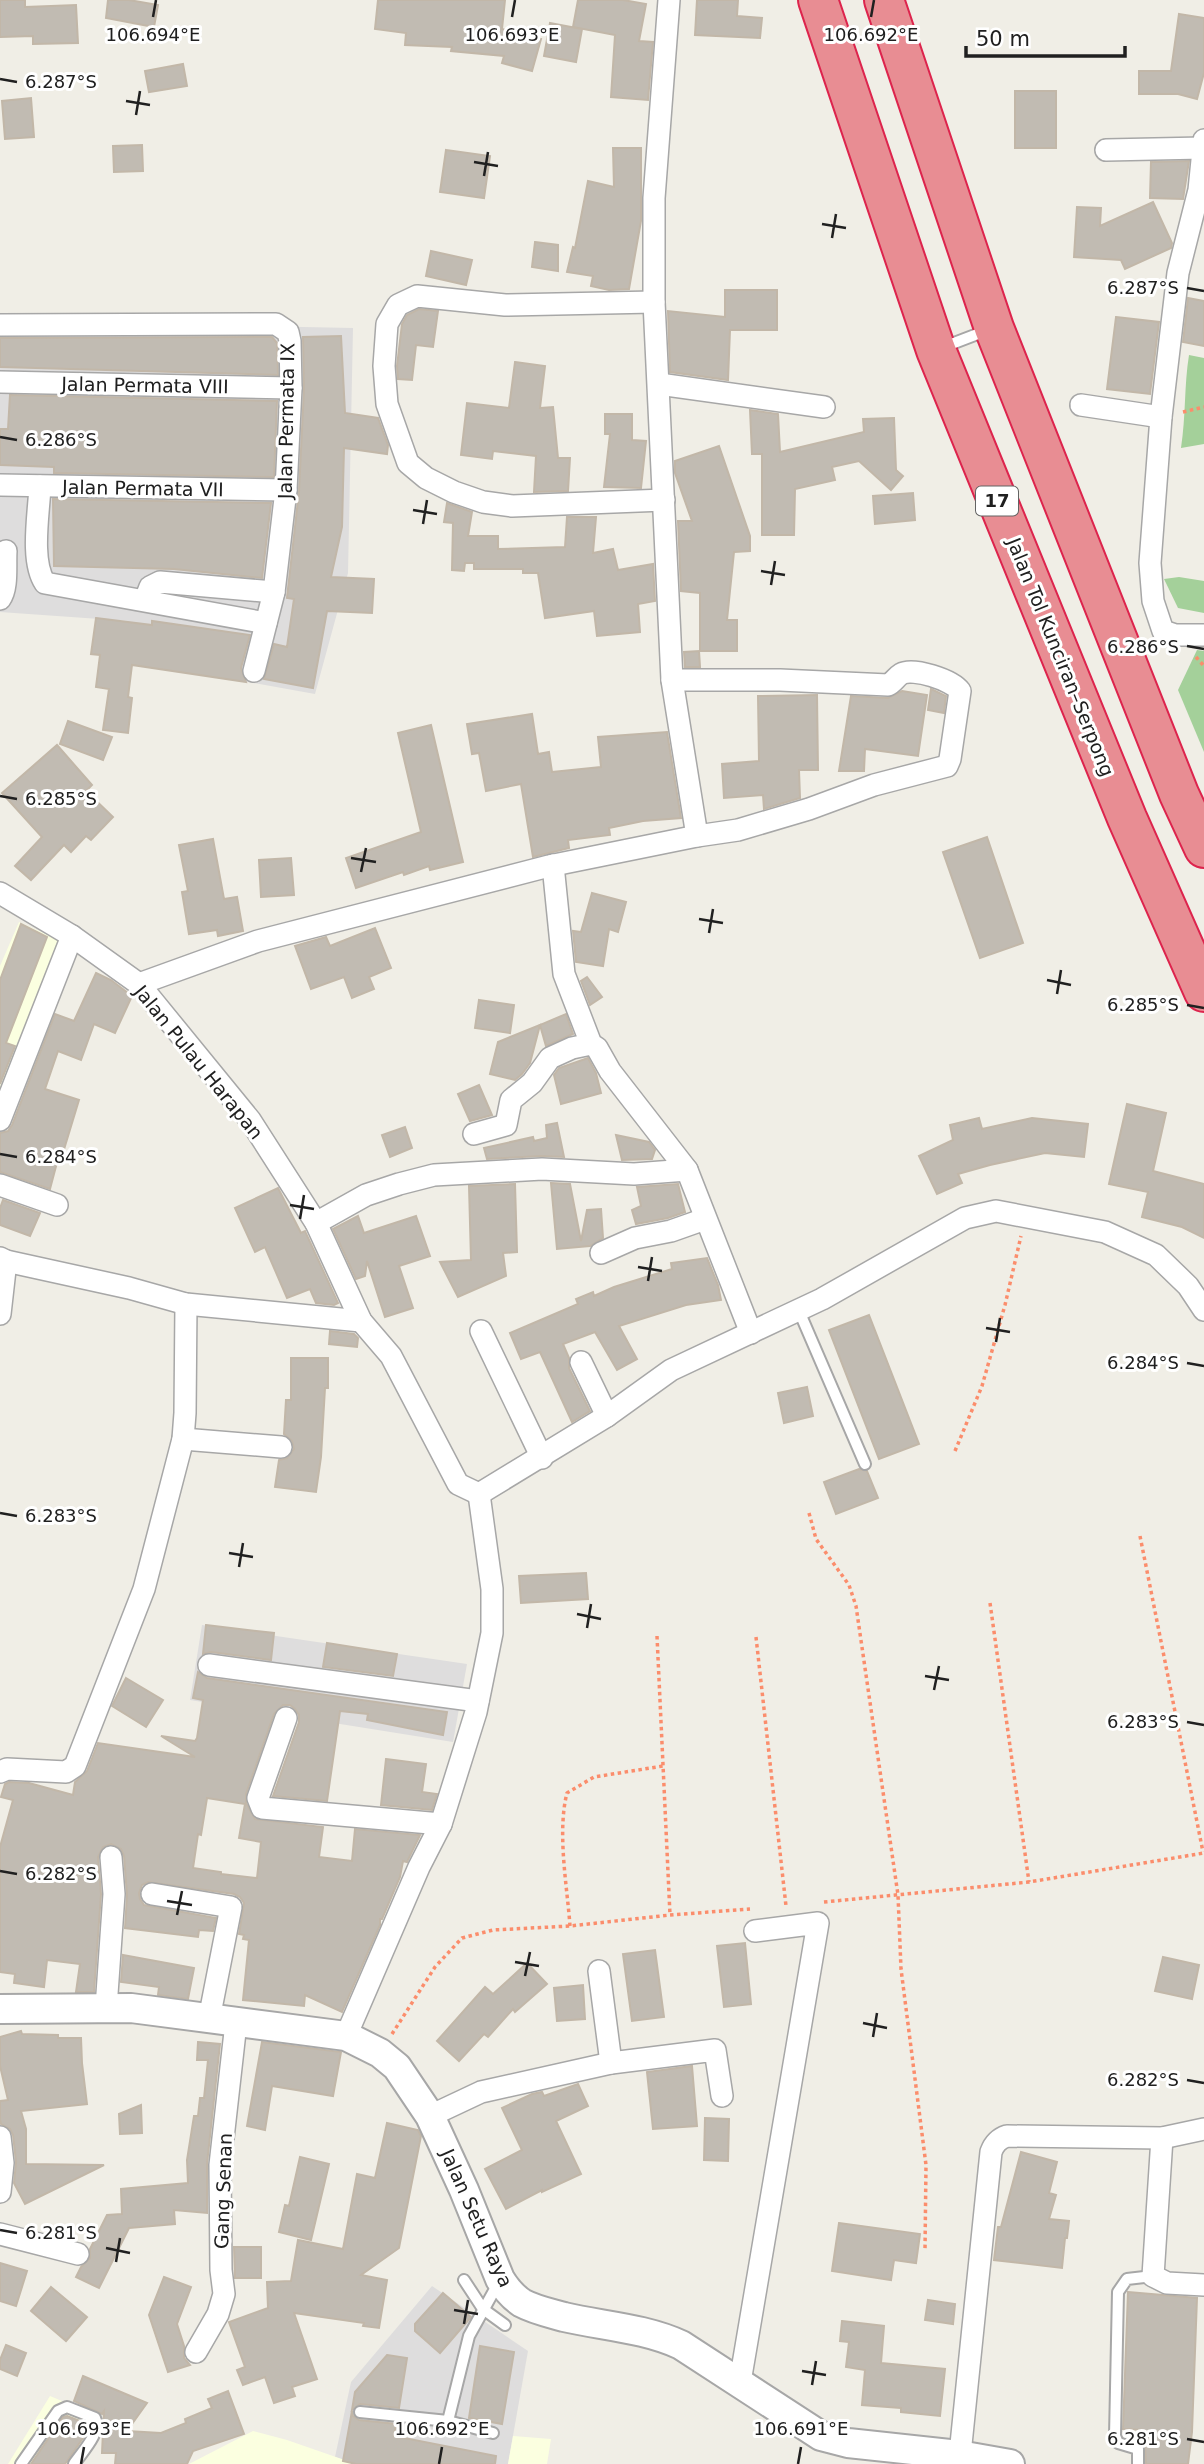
<svg xmlns="http://www.w3.org/2000/svg" width="1204" height="2464" viewBox="0 0 1204 2464" font-family="'DejaVu Sans',sans-serif">
  <style>
    .residential { fill: #dedddd }
    .education { fill: #fbffe0 }
    .forest { fill: #a4d09a }
    .building { fill: #c1bbb2; stroke: #c2b7a8; stroke-width: 2; fill-rule: evenodd }
    .lines { fill: none; stroke-linecap: round; stroke-linejoin: round }
    .service-casing { stroke: #a7a7a7; stroke-width: 14 }
    .minor-casing { stroke: #a7a7a7; stroke-width: 24 }
    .tertiary-casing { stroke: #a7a7a7; stroke-width: 32 }
    .motorway-casing { stroke: #dd244d; stroke-width: 42 }
    .path { stroke: #fb8d6c; stroke-width: 3.5; stroke-dasharray: 3.5 3.5; stroke-linecap: butt }
    .service { stroke: #fff; stroke-width: 10 }
    .minor { stroke: #fff; stroke-width: 21 }
    .tertiary { stroke: #fff; stroke-width: 28 }
    .motorway { stroke: #e88d93; stroke-width: 38 }
    .ticks { fill: none; stroke: #202020; stroke-width: 2.5 }
    .labels { text-anchor: middle; stroke-width: 6; stroke-linejoin: round; paint-order: stroke }
    .shield { fill: #fff; stroke: #636363; stroke-width: 2 }
    .shield-label { font-size: 18px; font-weight: bold; fill: #202020 }
    .street-label { font-size: 19px; fill: #202020; stroke: #fff }
    .ticks-label { font-size: 18px; text-anchor: middle; fill: #202020; stroke: #fff; stroke-width: 6; stroke-linejoin: round; paint-order: stroke }
  </style>
  <rect width="100%" height="100%" fill="#f0eee6"/>
  <g class="residential">
    <polygon points="0,321 353,328 348,573 315,694 125,660 128,621 0,612"/>
    <polygon points="202,1625 467,1664 453,1742 190,1700"/>
    <polygon points="432,2286 528,2351 508,2464 356,2464 335,2457 351,2382"/>
  </g>
  <g class="education">
    <polygon points="19,922 61,941 0,1094 0,966"/>
    <polygon points="50,2396 100,2417 72,2464 8,2464"/>
    <polygon points="253,2431 287,2440 356,2464 189,2464"/>
    <polygon points="513,2436 551,2439 547,2464 508,2464"/>
  </g>
  <g class="forest">
    <path d="M1189,355L1204,358V444L1181,448C1186,416 1184,386 1189,355Z"/>
    <polygon points="1179,577 1204,581 1204,613 1178,608 1164,579"/>
    <polygon points="1197,650 1204,651 1204,752 1178,690"/>
  </g>
  <g class="building">
    <polygon points="0,0 25,0 25,7 76,5 78,43 33,44 33,36 0,37"/>
    <polygon points="108,0 129,0 158,5 154,27 106,18"/>
    <polygon points="378,0 505,0 502,29 541,39 532,71 502,63 504,56 451,51 452,47 405,45 406,33 375,29"/>
    <polygon points="578,0 623,0 646,4 639,41 653,42 648,100 611,97 615,35 573,27"/>
    <polygon points="697,0 738,0 737,16 762,18 760,38 695,35"/>
    <polygon points="1179,14 1204,18 1204,73 1197,99 1178,94 1139,94 1139,71 1171,71"/>
    <polygon points="550,23 582,29 576,62 544,56"/>
    <polygon points="183,64 187,86 149,92 145,71"/>
    <rect x="1015" y="91" width="41" height="57"/>
    <polygon points="31,98 34,137 5,139 2,101"/>
    <polygon points="142,145 143,171 114,172 113,146"/>
    <polygon points="613,148 641,148 641,221 629,289 609,290 591,286 593,276 567,272 573,247 575,248 588,181 614,187"/>
    <polygon points="446,150 490,156 484,198 440,192"/>
    <polygon points="1189,161 1183,199 1150,198 1151,162"/>
    <polygon points="1153,202 1172,243 1171,248 1125,269 1121,260 1074,257 1077,207 1101,208 1100,226"/>
    <polygon points="535,242 558,245 558,271 532,267"/>
    <polygon points="431,251 472,260 466,285 426,276"/>
    <polygon points="725,290 777,290 777,330 730,330 728,380 670,372 668,311 725,317"/>
    <polygon points="1188,298 1204,301 1204,346 1183,342"/>
    <polygon points="419,309 438,311 433,347 416,345 412,380 398,379 397,366 402,324 407,315"/>
    <polygon points="1116,317 1159,322 1150,394 1107,389"/>
    <polygon points="341,336 345,413 378,418 388,445 387,454 344,448 342,527 331,577 374,579 372,613 327,611 313,688 264,679 274,644 287,647 294,599 287,598 299,491 304,389 303,337"/>
    <polygon points="272,337 277,343 278,375 0,367 0,338"/>
    <polygon points="515,362 545,366 540,408 553,407 558,458 570,458 568,491 534,492 536,456 493,451 492,459 461,455 467,403 509,408"/>
    <polygon points="10,395 277,401 274,477 54,473 54,467 0,465 0,429 8,429"/>
    <polygon points="750,410 778,414 780,452 864,432 863,419 894,418 896,470 903,476 891,490 859,461 832,467 835,480 795,489 794,535 762,535 762,454 752,454"/>
    <polygon points="605,414 632,414 632,440 646,441 641,488 604,487 610,434 605,434"/>
    <polygon points="719,446 750,536 750,551 734,552 727,620 737,620 737,651 700,651 700,593 681,591 678,521 692,521 675,473 675,461"/>
    <polygon points="913,493 915,520 875,524 873,496"/>
    <polygon points="53,499 271,503 262,578 174,569 54,566"/>
    <polygon points="447,503 472,512 468,536 498,536 498,549 565,547 567,517 596,517 593,553 613,549 618,570 653,564 655,601 638,604 640,632 597,636 594,611 545,618 538,573 523,573 523,569 474,569 474,563 465,563 464,571 452,570 453,523 444,522"/>
    <polygon points="96,618 152,625 152,621 250,635 241,668 246,682 132,665 128,697 132,698 128,733 103,730 109,689 96,687 100,655 91,654"/>
    <polygon points="699,651 700,667 685,667 684,652"/>
    <polygon points="931,689 946,696 944,713 928,710"/>
    <polygon points="902,691 927,695 918,756 865,749 864,771 839,771 851,696 888,698"/>
    <polygon points="817,695 818,770 799,770 800,798 764,809 763,795 724,798 722,764 759,761 758,696"/>
    <polygon points="532,714 538,754 549,752 552,772 601,767 598,737 667,732 681,818 643,821 609,828 610,835 568,840 569,848 533,857 521,784 486,791 479,753 472,754 467,724"/>
    <polygon points="68,721 112,737 103,760 60,744"/>
    <polygon points="431,725 463,862 430,870 429,866 404,875 403,872 356,888 346,858 421,832 398,733"/>
    <polygon points="57,745 92,785 86,791 113,817 91,840 86,836 71,852 64,845 31,880 15,866 42,837 2,793"/>
    <polygon points="987,837 1023,943 980,958 943,852"/>
    <polygon points="213,839 224,899 237,897 243,931 218,936 217,930 189,934 182,892 188,891 179,845"/>
    <polygon points="291,858 294,895 261,897 259,860"/>
    <polygon points="592,893 626,902 618,932 609,929 603,966 576,962 573,931 581,932"/>
    <polygon points="21,924 47,937 6,1043 15,1046 0,1084 0,980"/>
    <polygon points="375,928 391,968 369,977 374,989 352,998 344,977 311,989 295,946 326,937 330,946"/>
    <polygon points="96,973 111,980 132,996 115,1033 94,1024 81,1060 58,1051 45,1089 79,1100 62,1156 59,1155 50,1189 0,1172 0,1133 8,1131 12,1125 55,1014 74,1021"/>
    <polygon points="587,977 602,997 590,1005 581,981"/>
    <polygon points="479,1000 514,1005 510,1033 475,1028"/>
    <polygon points="566,1014 573,1034 546,1046 540,1025"/>
    <polygon points="540,1025 530,1063 522,1074 515,1080 490,1074 498,1042"/>
    <polygon points="588,1058 596,1073 601,1093 561,1104 554,1075 559,1068"/>
    <polygon points="479,1085 492,1115 470,1121 458,1094"/>
    <polygon points="1127,1104 1166,1113 1153,1171 1204,1184 1204,1238 1182,1227 1142,1217 1148,1192 1109,1184"/>
    <polygon points="979,1118 982,1129 1032,1118 1088,1124 1084,1157 1045,1153 990,1165 958,1174 962,1183 937,1194 919,1156 953,1140 950,1125"/>
    <polygon points="557,1123 564,1157 541,1156 487,1159 484,1148 533,1137 534,1141 547,1138 546,1125"/>
    <polygon points="405,1127 412,1148 390,1157 382,1135"/>
    <polygon points="616,1135 649,1142 655,1150 652,1159 622,1160"/>
    <polygon points="551,1183 570,1184 581,1241 587,1210 601,1209 603,1238 590,1246 557,1249"/>
    <polygon points="515,1184 517,1252 503,1253 506,1276 458,1297 440,1262 471,1260 469,1186"/>
    <polygon points="678,1184 685,1212 668,1218 636,1224 632,1210 641,1206 637,1187"/>
    <polygon points="278,1188 301,1233 305,1231 338,1303 334,1305 316,1303 310,1289 287,1298 265,1247 255,1252 235,1208"/>
    <polygon points="3,1200 40,1213 30,1236 0,1225 0,1208"/>
    <polygon points="358,1216 364,1233 416,1216 430,1256 399,1266 413,1308 385,1317 367,1261 365,1276 356,1279 333,1229"/>
    <polygon points="707,1258 718,1285 721,1300 686,1305 619,1326 637,1359 617,1370 595,1332 563,1344 569,1358 569,1368 590,1411 572,1422 540,1352 521,1359 510,1333 578,1304 576,1299 593,1292 594,1296 614,1287 672,1269 671,1263"/>
    <polygon points="869,1315 919,1444 879,1459 829,1330"/>
    <polygon points="330,1331 354,1334 358,1338 357,1347 329,1344"/>
    <polygon points="291,1358 328,1358 328,1388 325,1388 321,1457 316,1492 275,1487 279,1460 287,1458 294,1449 292,1441 284,1434 286,1400 291,1400"/>
    <polygon points="807,1387 813,1416 784,1423 778,1393"/>
    <polygon points="859,1469 867,1471 878,1498 836,1514 824,1482"/>
    <polygon points="586,1573 588,1599 521,1603 519,1576"/>
    <polygon points="206,1625 274,1633 271,1660 211,1652 203,1654"/>
    <polygon points="327,1643 397,1654 393,1676 323,1667"/>
    <path d="M198,1672L207,1678L447,1712L443,1735L367,1720L368,1714L340,1711L327,1801L273,1796L299,1722V1715L295,1709L290,1705H283L274,1714L246,1794V1803L255,1819L323,1827L319,1857L352,1861L355,1829L420,1835L407,1862L403,1861L400,1877L382,1919H380V1925L342,2012L305,1995L304,2006L243,2000L249,1940L243,1939L244,1935L239,1934L244,1903L240,1897L234,1894L148,1882L142,1885L139,1893L140,1899L144,1905L216,1918L213,1931L199,1930L198,1937L125,1928L127,1895L124,1856L121,1849L111,1844L103,1847L98,1857L101,1894L94,1992H76L80,1964L47,1960L44,1987L14,1983L15,1974L0,1972V1847L13,1800L1,1797L5,1784L9,1782L29,1783L73,1795L75,1782L87,1771L98,1743L195,1757L161,1736L195,1741L197,1738L203,1700L193,1698ZM207,1798L245,1804L239,1838L261,1842L257,1878L221,1874V1872L193,1868L198,1834L201,1835Z"/>
    <polygon points="126,1678 163,1700 146,1727 112,1706"/>
    <polygon points="386,1759 426,1764 422,1792 437,1794 432,1810 381,1805"/>
    <polygon points="745,1943 751,2004 724,2007 717,1946"/>
    <polygon points="655,1950 664,2017 632,2021 623,1954"/>
    <polygon points="123,1955 194,1968 188,1999 158,1995 159,1987 121,1982"/>
    <polygon points="1163,1957 1199,1965 1192,1999 1155,1991"/>
    <polygon points="527,1963 547,1984 515,2012 513,2009 488,2037 484,2034 459,2061 437,2041 485,1987 493,1994"/>
    <polygon points="583,1985 585,2019 557,2021 554,1988"/>
    <polygon points="21,2031 22,2034 58,2035 58,2038 81,2038 82,2063 87,2104 21,2111 26,2129 26,2164 104,2165 25,2204 14,2183 16,2162 13,2135 10,2129 1,2124 0,2120 0,2101 8,2100 0,2066 0,2037"/>
    <polygon points="198,2042 220,2044 207,2164 207,2213 174,2210 175,2224 129,2228 99,2288 76,2277 81,2267 90,2258 90,2249 107,2215 122,2214 121,2189 188,2183 187,2160 194,2116 198,2116 200,2098 204,2098 208,2060 197,2060"/>
    <polygon points="262,2042 341,2052 333,2096 272,2086 265,2130 247,2126"/>
    <polygon points="692,2066 697,2126 653,2129 647,2072"/>
    <polygon points="578,2084 588,2106 556,2121 581,2174 542,2192 542,2190 506,2209 485,2169 522,2150 502,2108 532,2094 542,2092 544,2096"/>
    <polygon points="141,2105 142,2133 120,2134 119,2114"/>
    <polygon points="705,2118 729,2119 728,2161 704,2160"/>
    <polygon points="387,2123 418,2130 421,2136 399,2248 361,2275 387,2280 379,2328 363,2326 364,2323 294,2313 317,2379 292,2387 295,2396 274,2403 265,2377 243,2385 237,2370 245,2367 229,2322 268,2308 267,2282 291,2281 298,2240 343,2249 357,2174 375,2178"/>
    <polygon points="1021,2152 1057,2162 1049,2193 1056,2195 1049,2219 1069,2221 1067,2238 1065,2238 1062,2268 994,2260 998,2227 1001,2227"/>
    <polygon points="300,2157 329,2164 311,2240 279,2232 285,2205 289,2206"/>
    <polygon points="839,2223 920,2234 916,2263 894,2260 891,2280 832,2271"/>
    <polygon points="234,2247 261,2247 261,2278 235,2278"/>
    <polygon points="0,2263 27,2271 16,2306 0,2301"/>
    <polygon points="164,2277 191,2287 177,2324 184,2346 184,2358 190,2365 168,2372 149,2315"/>
    <polygon points="51,2287 87,2317 66,2341 31,2311"/>
    <polygon points="1128,2292 1197,2298 1192,2432 1188,2464 1146,2464 1144,2430 1123,2429"/>
    <polygon points="443,2293 471,2317 440,2353 415,2331 415,2324"/>
    <polygon points="928,2300 955,2304 953,2324 925,2320"/>
    <polygon points="842,2321 884,2326 881,2363 945,2369 940,2416 901,2412 901,2408 862,2405 865,2370 846,2367 849,2342 840,2341"/>
    <polygon points="6,2345 26,2353 17,2376 0,2369 0,2360"/>
    <polygon points="480,2346 514,2352 502,2424 469,2418"/>
    <polygon points="387,2355 407,2358 399,2408 360,2404 352,2410 355,2392"/>
    <polygon points="83,2376 147,2403 127,2431 161,2433 186,2423 185,2419 212,2408 208,2399 228,2391 244,2434 193,2451 187,2464 115,2464 116,2453 102,2453 104,2411 102,2414 74,2401"/>
    <polygon points="352,2411 353,2416 359,2420 396,2424 394,2436 496,2456 495,2464 356,2464 343,2461"/>
    <polygon points="67,2416 88,2424 83,2438 65,2464 31,2464 63,2417"/>
  </g>
  <g class="lines">
    <g class="service-casing">
      <g id="service">
        <polyline points="941,348 988,330"/>
        <polyline points="799,1311 865,1464"/>
        <polyline points="464,2280 483,2309 505,2325"/>
        <polyline points="360,2412 448,2421 493,2433"/>
        <polyline points="448,2421 469,2336 500,2280"/>
        <path d="M21,2464L58,2411L67,2407L95,2418C102,2432 82,2452 74,2464"/>
        <polyline points="1138,2464 1138,2449 1118,2443 1115,2436 1118,2292 1127,2279 1153,2276"/>
      </g>
    </g>
    <g class="minor-casing">
      <g id="minor">
        <polyline points="669,0 654,198 654,302 672,680 697,836"/>
        <polyline points="1204,140 1199,190 1178,273 1161,417 1150,563 1153,601 1163,631 1175,635 1204,635"/>
        <polyline points="1106,150 1203,148"/>
        <polyline points="654,302 505,305 417,296 398,305 387,324 384,366 387,404 408,463 426,478 454,492 483,502 512,506 664,500"/>
        <polyline points="0,325 276,324 288,332 290,341 291,388 286,490 274,592 254,671"/>
        <polyline points="0,382 291,388"/>
        <polyline points="659,384 824,407"/>
        <polyline points="1081,405 1161,417"/>
        <polyline points="0,485 286,490"/>
        <path d="M40,486C39,512 30,561 45,583L266,623"/>
        <path d="M0,599C8,588 5,566 6,551"/>
        <polyline points="145,600 150,587 160,582 274,592"/>
        <polyline points="553,865 564,974 591,1044 597,1048 610,1071 687,1170 751,1333"/>
        <polyline points="0,893 72,936 139,984 250,1120 316,1223 361,1321 391,1356 458,1484 479,1494"/>
        <path d="M139,984L258,941L549,866L697,836L738,830L809,809L874,785L947,766L950,759L960,691C952,680 913,667 901,674C896,677 893,683 888,685L780,680H672"/>
        <polyline points="0,1120 72,936"/>
        <polyline points="474,1134 506,1125 511,1100 532,1083 550,1058 572,1048 591,1044"/>
        <polyline points="0,1185 57,1205"/>
        <polyline points="316,1223 366,1195 399,1184 434,1175 542,1169 634,1174 687,1170"/>
        <polyline points="601,1253 635,1238 671,1231 705,1219"/>
        <polyline points="0,1258 6,1261 129,1288 186,1304 361,1321"/>
        <polyline points="0,1314 6,1261"/>
        <polyline points="481,1331 542,1458"/>
        <polyline points="581,1362 607,1416"/>
        <polyline points="183,1439 281,1447"/>
        <polyline points="479,1494 607,1416 671,1370 822,1299 965,1218 996,1211 1105,1232 1156,1255 1188,1286 1204,1310"/>
        <polyline points="209,1665 478,1701"/>
        <polyline points="286,1718 258,1798 262,1808 441,1824"/>
        <polyline points="0,1772 7,1769 66,1772 75,1766 144,1589 183,1439 185,1413 186,1304"/>
        <polyline points="152,1894 231,1907 209,2019"/>
        <polyline points="599,1971 611,2063"/>
        <polyline points="106,2008 114,1894 111,1857"/>
        <polyline points="346,2036 419,1867 441,1824 476,1712 492,1633 492,1589 479,1494"/>
        <polyline points="430,2116 481,2092 611,2063 715,2050 722,2096"/>
        <polyline points="0,2137 3,2163 0,2192"/>
        <polyline points="1162,2138 1153,2276 1167,2283 1204,2285"/>
        <polyline points="0,2234 78,2254"/>
        <polyline points="196,2352 218,2314 224,2294 221,2270 220,2165 236,2023"/>
        <polyline points="740,2382 818,1923 755,1931"/>
        <path d="M959,2464L991,2152C994,2144 998,2139 1007,2136L1162,2138L1204,2129"/>
      </g>
    </g>
    <g class="tertiary-casing">
      <path id="tertiary" d="M0,2009L131,2008L346,2036L380,2053L397,2067L430,2116L464,2190L500,2279C506,2289 513,2297 522,2303C535,2310 550,2313 564,2317C603,2326 644,2328 681,2345L821,2436L848,2443L959,2455L1010,2464"/>
    </g>
    <g class="motorway-casing">
      <g id="motorway">
        <polyline points="818,0 936,350 1127,818 1204,992"/>
        <polyline points="884,0 994,328 1179,794 1204,848"/>
      </g>
    </g>
    <g class="path">
      <polyline points="1183,412 1204,407"/>
      <polyline points="1196,657 1204,666"/>
      <polyline points="955,1451 982,1386 1005,1305 1021,1236"/>
      <polyline points="809,1513 816,1539 849,1585 856,1606 898,1895 901,1969 926,2165 925,2250"/>
      <polyline points="1140,1536 1203,1852"/>
      <polyline points="990,1603 1029,1882"/>
      <polyline points="657,1636 670,1915"/>
      <polyline points="756,1637 786,1906"/>
      <polyline points="824,1902 1029,1882 1204,1853"/>
      <path d="M570,1926C567,1885 557,1832 567,1793L594,1777L663,1766"/>
      <polyline points="392,2034 435,1967 462,1938 493,1930 570,1926 670,1915 750,1909"/>
    </g>
    <use href="#service" class="service"/>
    <use href="#minor" class="minor"/>
    <use href="#tertiary" class="tertiary"/>
    <use href="#motorway" class="motorway"/>
  </g>
  <path class="ticks" d="M153,17L156,0M512,17L515,0M871,17L874,0M0,79L17,82M126,101L150,105M136,115L140,91M474,162L498,166M484,176L488,152M822,224L846,228M832,238L836,214M1187,288L1204,291M0,437L17,440M413,510L437,514M423,524L427,500M761,571L785,575M771,585L775,561M1187,646L1204,649M0,796L17,799M351,858L376,862M361,872L366,848M699,919L723,923M709,933L713,909M1047,980L1071,985M1057,994L1061,970M1187,1005L1204,1008M0,1154L17,1157M290,1205L314,1209M300,1219L304,1195M638,1267L662,1271M648,1281L652,1257M986,1328L1010,1332M996,1342L1000,1318M1187,1363L1204,1366M0,1513L17,1516M229,1553L253,1557M239,1567L243,1543M577,1614L601,1619M587,1628L591,1604M925,1676L949,1680M934,1690L939,1666M1187,1722L1204,1725M0,1871L17,1874M167,1901L192,1905M177,1915L182,1891M515,1962L539,1966M525,1976L530,1952M863,2023L887,2028M873,2037L877,2013M1187,2080L1204,2083M0,2230L17,2233M106,2248L130,2253M116,2262L120,2238M454,2310L478,2314M464,2324L468,2300M802,2371L826,2375M812,2385L816,2361M1187,2439L1204,2442M81,2464L84,2447M439,2464L442,2447M798,2464L801,2447"/>
  <g class="labels">
    <rect class="shield" x="976" y="486.5" width="42" height="29" rx="5"/>
    <g class="shield-label">
      <text x="997" y="507">17</text>
    </g>
    <g class="street-label">
      <text transform="translate(145 385) rotate(1)" y="7">Jalan Permata VIII</text>
      <text transform="translate(286 421) rotate(-89)" y="7">Jalan Permata IX</text>
      <text transform="translate(143 488) rotate(1)" y="7">Jalan Permata VII</text>
      <text transform="translate(1061 657) rotate(68)" y="7">Jalan Tol Kunciran–Serpong</text>
      <text transform="translate(199 1062) rotate(51)" y="7">Jalan Pulau Harapan</text>
      <text transform="translate(223 2191) rotate(-88)" y="7">Gang Senan</text>
      <text transform="translate(477 2218) rotate(66)" y="7">Jalan Setu Raya</text>
    </g>
  </g>
  <g class="ticks-label">
    <text x="153" y="41">106.694°E</text>
    <text x="512" y="41">106.693°E</text>
    <text x="871" y="41">106.692°E</text>
    <text x="61" y="88">6.287°S</text>
    <text x="1143" y="294">6.287°S</text>
    <text x="61" y="446">6.286°S</text>
    <text x="1143" y="653">6.286°S</text>
    <text x="61" y="805">6.285°S</text>
    <text x="1143" y="1011">6.285°S</text>
    <text x="61" y="1163">6.284°S</text>
    <text x="1143" y="1369">6.284°S</text>
    <text x="61" y="1522">6.283°S</text>
    <text x="1143" y="1728">6.283°S</text>
    <text x="61" y="1880">6.282°S</text>
    <text x="1143" y="2086">6.282°S</text>
    <text x="61" y="2239">6.281°S</text>
    <text x="84" y="2435">106.693°E</text>
    <text x="442" y="2435">106.692°E</text>
    <text x="801" y="2435">106.691°E</text>
    <text x="1143" y="2445">6.281°S</text>
  </g>
  <path d="M966 46v10h159v-10" fill="none" stroke="#202020" stroke-width="3.5"/>
  <text x="976" y="46" font-size="21" fill="#202020" stroke="#ffffff" stroke-width="5" paint-order="stroke">50 m</text>
</svg>
